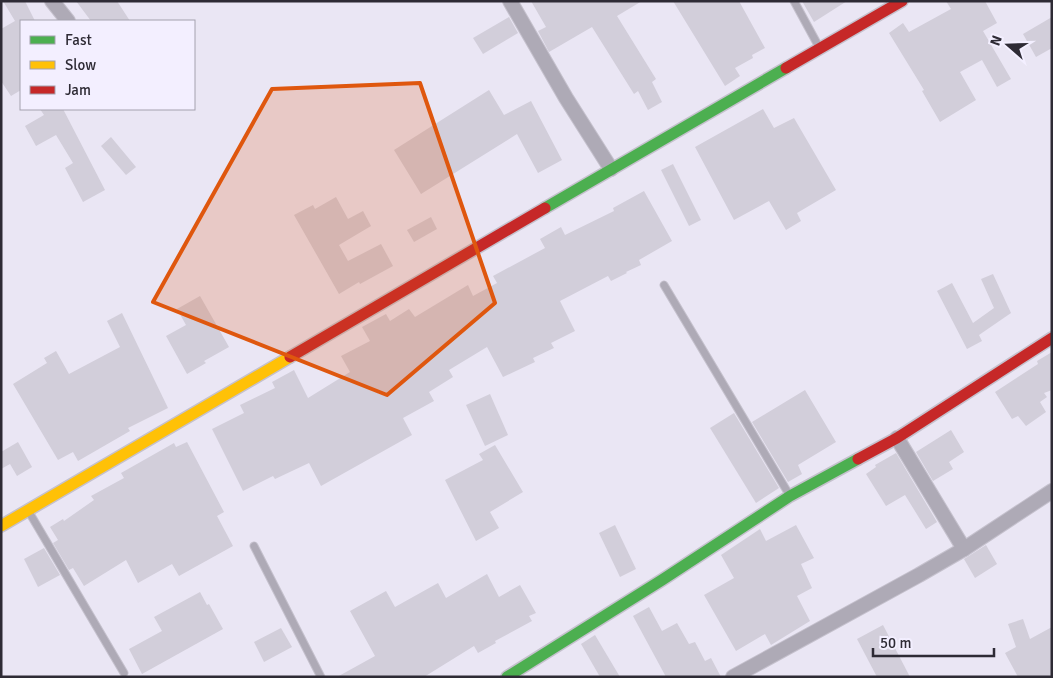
<svg xmlns="http://www.w3.org/2000/svg" width="1053" height="678" viewBox="0 0 1053 678" font-family="Signika,sans-serif">
  <style>
    .building { fill: #d2ceda }
    .lines { fill: none; stroke-linecap: round; stroke-linejoin: round }
    .lane-casing { stroke: #c5c1cd; stroke-width: 9 }
    .street-casing { stroke: #c5c1cd; stroke-width: 16 }
    .fast-casing { stroke: #c5c1cd; stroke-width: 14 }
    .slow-casing { stroke: #c5c1cd; stroke-width: 14 }
    .jam-casing { stroke: #c5c1cd; stroke-width: 14 }
    .lane { stroke: #aeaab6; stroke-width: 7 }
    .street { stroke: #aeaab6; stroke-width: 14 }
    .fast { stroke: #4caf50; stroke-width: 11 }
    .slow { stroke: #ffc107; stroke-width: 11 }
    .jam { stroke: #c62828; stroke-width: 11 }
    .marked { fill: #df570e; fill-opacity: 0.2; stroke: #df570e; stroke-width: 4; stroke-linejoin: round }
  </style>
  <rect width="100%" height="100%" fill="#eae6f4"/>
  <g class="building">
    <polygon points="3,1 25,1 35,21 21,21 21,90 11,96 1,81 1,29 15,21"/>
    <polygon points="76,1 117,1 130,21 91,21"/>
    <polygon points="531,1 642,1 617,16 656,79 652,82 662,102 648,110 638,91 634,94 592,27 549,52 538,31 546,27"/>
    <polygon points="673,1 739,1 765,48 752,55 753,58 735,68 740,76 725,86"/>
    <polygon points="802,1 847,1 814,22"/>
    <polygon points="946,1 985,1 997,23 983,31 1011,79 997,87 982,60 960,72 976,100 940,122 922,91 924,90 889,33 903,23 909,32 951,9"/>
    <polygon points="509,17 518,33 483,54 473,38"/>
    <polygon points="1052,17 1052,48 1036,57 1023,34"/>
    <polygon points="489,90 504,115 531,101 562,160 538,173 517,134 421,194 394,150"/>
    <polygon points="40,109 63,109 105,190 83,202 65,168 73,163 56,135 36,146 25,126 44,115"/>
    <polygon points="763,109 774,128 794,118 836,190 797,213 801,221 786,230 769,201 734,220 695,147"/>
    <polygon points="111,137 136,167 126,175 101,146"/>
    <polygon points="673,164 701,220 689,226 661,170"/>
    <polygon points="644,191 672,241 639,260 641,265 626,272 627,273 611,281 608,276 560,301 575,331 551,343 554,348 533,358 535,362 503,377 487,347 449,370 453,377 429,392 434,401 403,418 412,435 321,486 309,463 275,479 273,476 243,491 212,429 244,413 240,405 275,388 272,382 294,370 308,398 350,372 341,356 370,341 362,327 386,314 390,321 409,309 415,317 468,285 473,296 497,283 493,276 545,248 540,239 561,227 565,235 614,211 613,208"/>
    <polygon points="336,197 348,219 363,211 371,226 339,245 348,261 381,244 393,266 360,284 359,282 339,294 294,215 313,205 315,209"/>
    <polygon points="431,217 437,229 414,242 407,230"/>
    <polygon points="993,274 1011,313 979,335 982,341 967,349 937,291 952,283 973,323 994,308 981,279"/>
    <polygon points="200,296 229,347 204,361 206,363 187,374 166,336 186,325 177,309"/>
    <polygon points="122,313 168,408 128,428 130,431 78,461 73,452 58,460 13,384 47,363 44,358 56,351 69,374 120,347 107,321"/>
    <polygon points="1052,352 1052,390 1044,393 1047,397 1040,402 1046,412 1026,426 1018,416 1012,419 995,392 1038,364 1037,361"/>
    <polygon points="805,390 836,442 798,465 802,474 788,482 752,422"/>
    <polygon points="490,394 508,435 485,446 466,405"/>
    <polygon points="734,413 779,488 756,503 710,428"/>
    <polygon points="951,430 964,452 949,462 953,469 933,481 916,452"/>
    <polygon points="18,442 32,467 17,476 10,464 1,469 1,452"/>
    <polygon points="187,442 224,512 217,516 233,546 179,576 172,564 138,583 126,560 84,586 73,568 69,570 53,543 58,540 50,527 63,519 64,521 94,500 91,496 124,478 121,473 174,443 176,447"/>
    <polygon points="495,445 523,492 490,512 499,528 476,541 445,480 483,460 479,454"/>
    <polygon points="896,453 937,522 926,529 905,495 886,506 866,474 876,467 875,465"/>
    <polygon points="615,525 636,569 620,577 599,533"/>
    <polygon points="796,525 814,558 801,564 812,588 797,596 810,621 771,645 765,634 736,651 704,595 734,578 721,555 760,529 766,541"/>
    <polygon points="986,545 997,564 975,578 964,559"/>
    <polygon points="44,548 60,575 38,587 24,559"/>
    <polygon points="487,574 499,597 520,585 536,613 529,616 532,621 495,641 496,643 478,653 474,646 424,677 337,677 375,656 350,611 386,591 395,607 438,583 446,598"/>
    <polygon points="200,592 207,605 209,604 223,629 142,674 129,649 162,631 154,617"/>
    <polygon points="649,607 662,631 677,623 689,644 695,642 705,661 711,658 721,677 666,677 633,616"/>
    <polygon points="1023,619 1030,639 1052,627 1052,677 1018,677 1005,653 1016,647 1008,624"/>
    <polygon points="883,625 910,677 877,677 857,639"/>
    <polygon points="281,628 292,647 264,662 254,642"/>
    <polygon points="595,635 620,677 600,677 581,644"/>
  </g>
  <g class="lines">
    <g class="lane-casing">
      <g id="lane">
        <polyline points="794,1 819,47"/>
        <polyline points="664,285 790,496"/>
        <polyline points="29,512 124,673"/>
        <polyline points="254,546 321,677"/>
      </g>
    </g>
    <g class="street-casing">
      <g id="street">
        <polyline points="52,1 68,21"/>
        <polyline points="510,1 566,98 611,169"/>
        <polyline points="897,438 964,549"/>
        <polyline points="733,677 919,575 964,549 1052,491"/>
      </g>
    </g>
    <g class="fast-casing">
      <g id="fast">
        <polyline points="545,208 786,68"/>
        <polyline points="507,677 662,580 790,496 858,459"/>
      </g>
    </g>
    <g class="slow-casing">
      <polyline id="slow" points="1,526 290,357"/>
    </g>
    <g class="jam-casing">
      <g id="jam">
        <polyline points="786,68 902,1"/>
        <polyline points="290,357 545,208"/>
        <polyline points="858,459 897,438 1052,338"/>
      </g>
    </g>
    <use href="#lane" class="lane"/>
    <use href="#street" class="street"/>
    <use href="#fast" class="fast"/>
    <use href="#slow" class="slow"/>
    <use href="#jam" class="jam"/>
  </g>
  <path class="marked" d="M420,83L495,303L387,395L153,302L272,89Z"/>
  <rect width="1053" height="678" fill="none" stroke="#2e2b35" stroke-width="5"/>
  <rect x="20" y="20" width="175" height="90" fill="#f3efff" stroke="#a4a1ae"/>
  <rect x="30" y="36" width="25" height="8" fill="#4caf50" stroke="#a4a1ae"/>
  <text x="65" y="45" font-size="15" fill="#2e2b35">Fast</text>
  <rect x="30" y="61" width="25" height="8" fill="#ffc107" stroke="#a4a1ae"/>
  <text x="65" y="70" font-size="15" fill="#2e2b35">Slow</text>
  <rect x="30" y="86" width="25" height="8" fill="#c62828" stroke="#a4a1ae"/>
  <text x="65" y="95" font-size="15" fill="#2e2b35">Jam</text>
  <g transform="translate(1008 45) rotate(290)" stroke="#f3efff" stroke-width="4" paint-order="stroke">
  <path d="M0-4L9 19L0 12L-9 19Z" fill="#2e2b35"/>
  <text y="-8" font-size="14" font-weight="bold" text-anchor="middle" fill="#2e2b35">N</text>
  </g>
  <path d="M873 648v8h121v-8" fill="none" stroke="#2e2b35" stroke-width="2.5"/>
  <text x="880" y="648" font-size="15" fill="#2e2b35" stroke="#f3efff" stroke-width="4" paint-order="stroke">50 m</text>
</svg>
